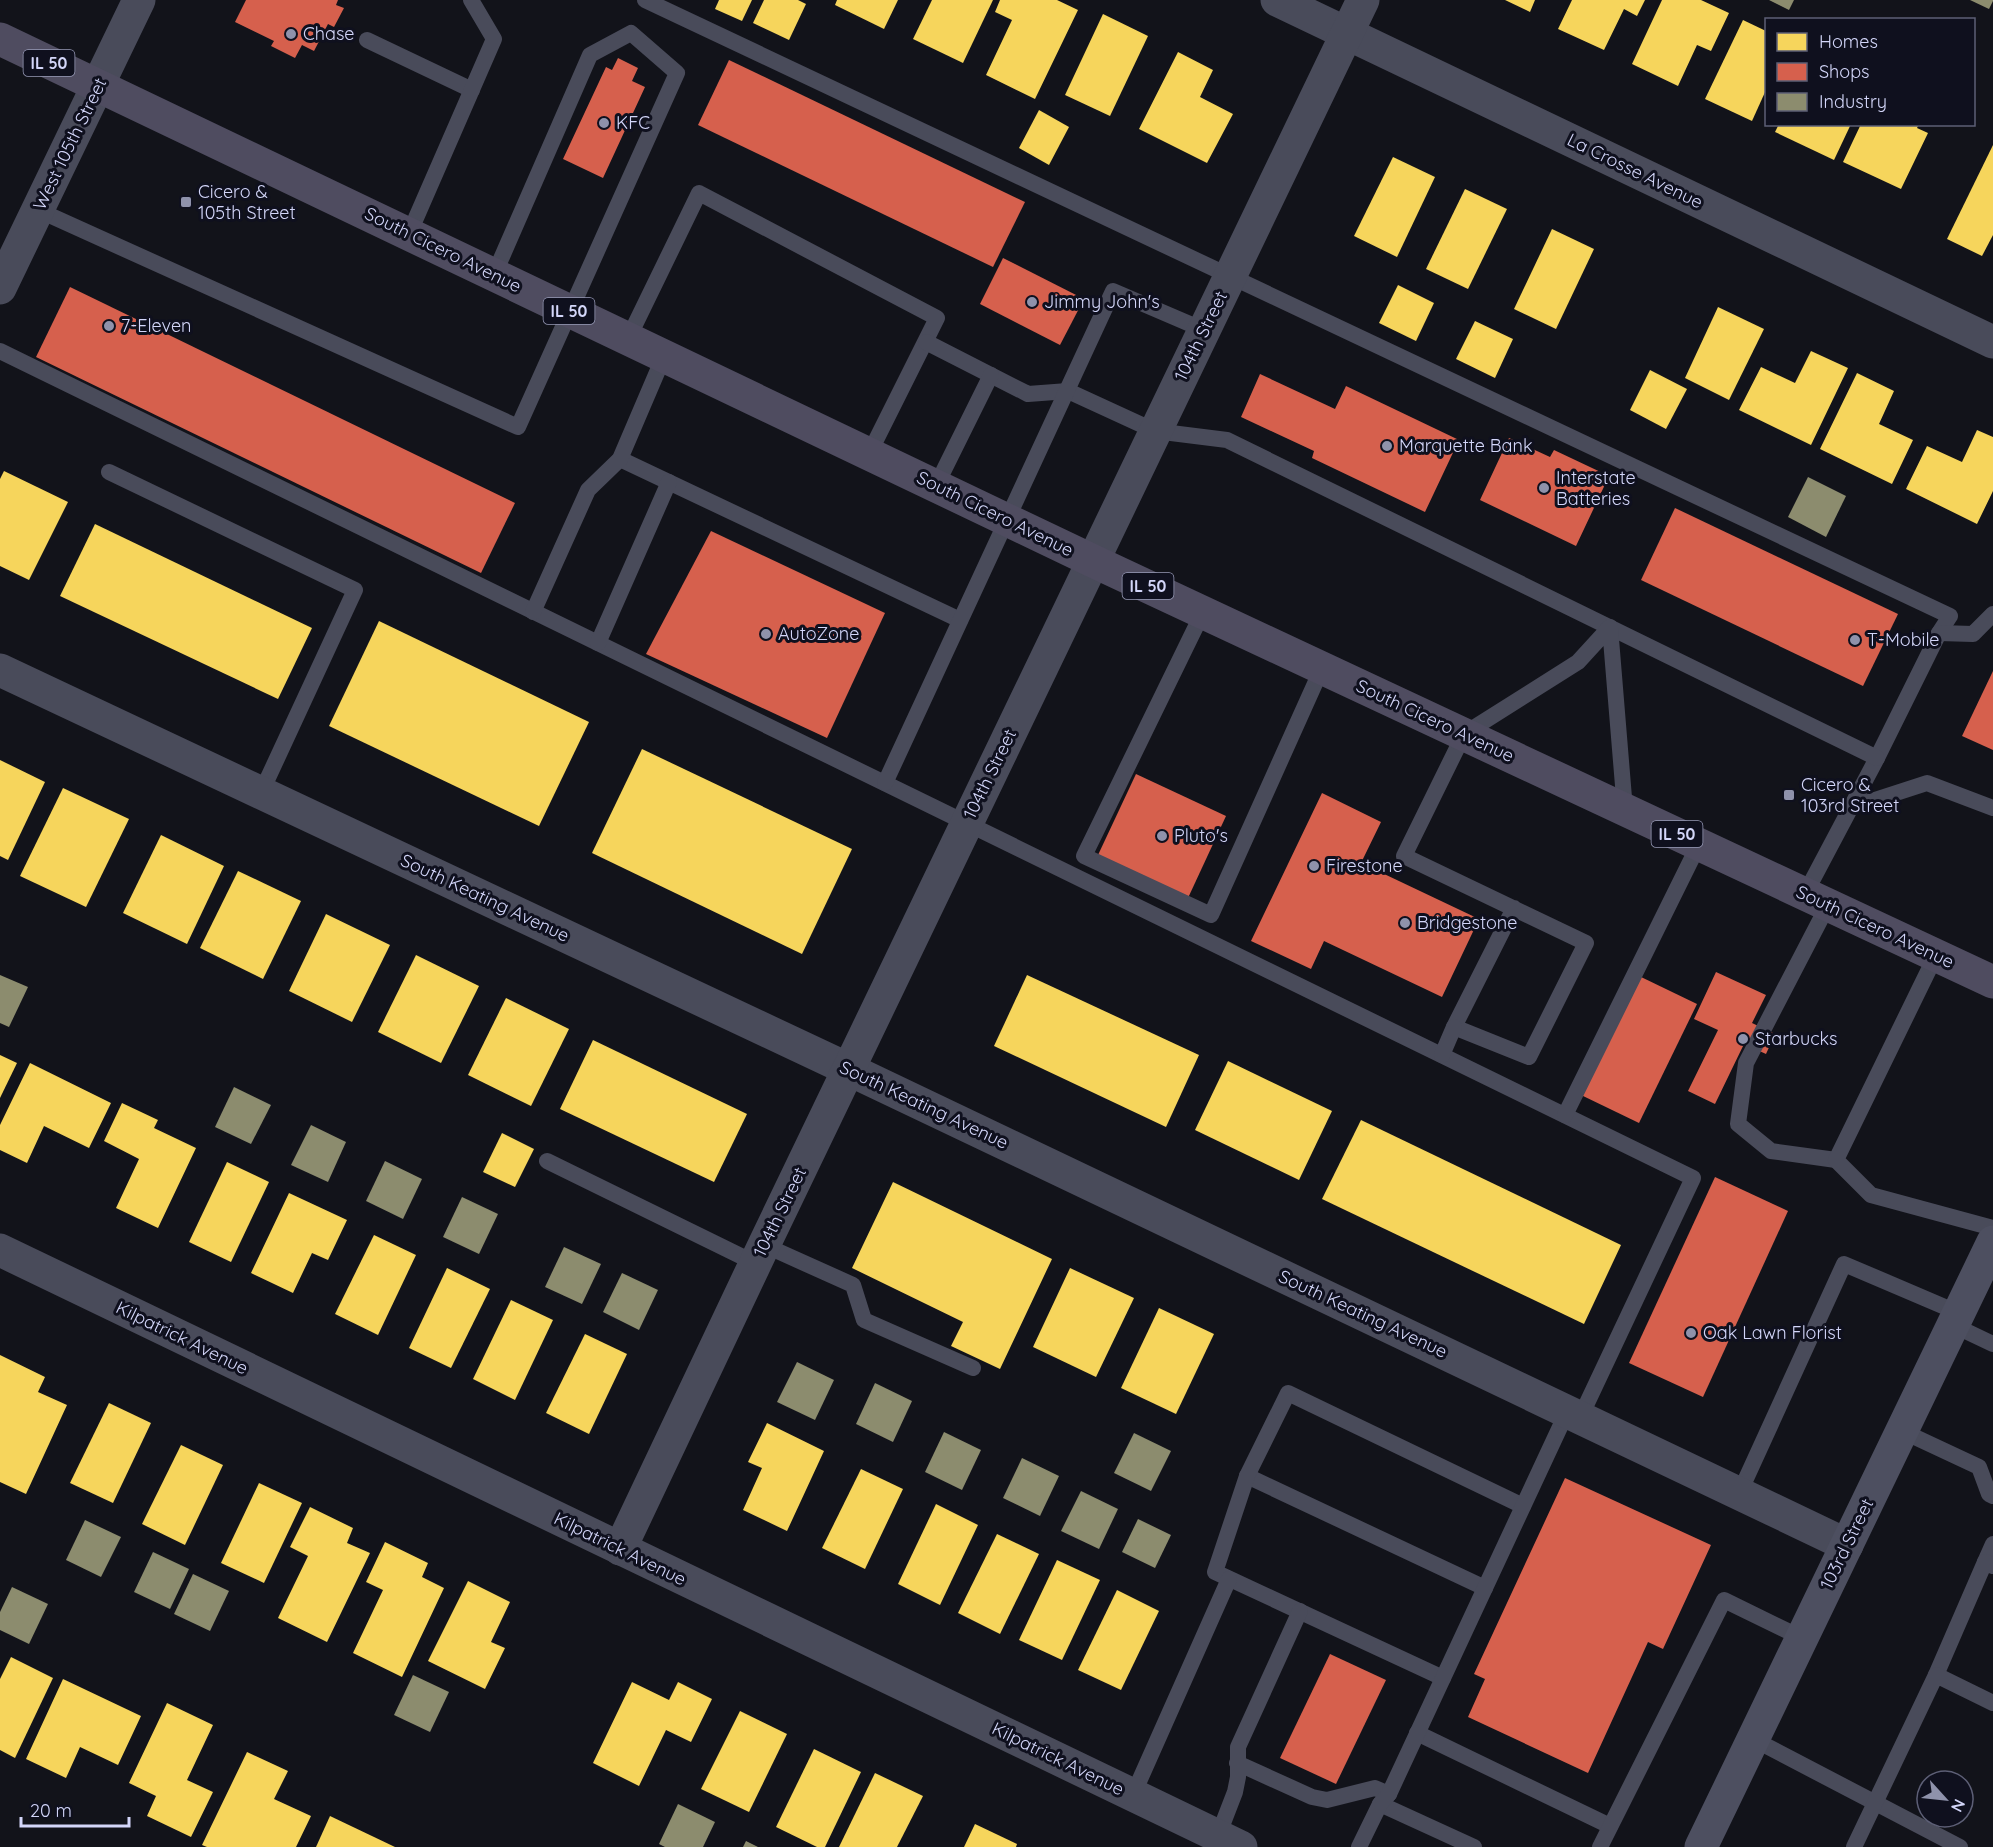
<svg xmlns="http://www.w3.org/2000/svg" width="1993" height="1847" viewBox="0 0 1993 1847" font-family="Quicksand,sans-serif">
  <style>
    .homes { fill: #f6d55c }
    .shops { fill: #d6604d }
    .industry { fill: #8c8c6e }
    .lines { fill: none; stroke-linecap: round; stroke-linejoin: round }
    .service { stroke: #494b5a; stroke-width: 16 }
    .minor { stroke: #494b5a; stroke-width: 33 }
    .secondary { stroke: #4d4f60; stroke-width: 33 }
    .primary { stroke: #4f4c60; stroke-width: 33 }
    .poi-dot { fill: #8f92ab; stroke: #0f101e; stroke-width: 2 }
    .labels { text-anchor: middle; stroke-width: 6; stroke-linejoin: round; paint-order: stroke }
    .shield { fill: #0f101e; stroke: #989bb7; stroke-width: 1.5 }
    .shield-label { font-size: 16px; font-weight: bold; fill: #d3d6f9 }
    .poi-label { font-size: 18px; fill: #d3d6f9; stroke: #0f101e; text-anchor: start }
    .street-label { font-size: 18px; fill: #d3d6f9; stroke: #0f101e }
  </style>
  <rect width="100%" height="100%" fill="#12131a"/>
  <g class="homes">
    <polygon points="719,0 752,0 742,21 715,9"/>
    <polygon points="764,0 798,0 806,4 789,40 753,23"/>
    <polygon points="837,0 898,0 884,29 835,5"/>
    <polygon points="932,0 993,0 963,63 913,39"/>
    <polygon points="1000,0 1057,0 1078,10 1035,99 986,75 1012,20 995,12"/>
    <polygon points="1505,0 1535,0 1530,12"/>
    <polygon points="1572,0 1645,0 1637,16 1624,9 1604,50 1558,29"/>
    <polygon points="1662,0 1701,0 1729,13 1711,51 1697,45 1678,86 1632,64"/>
    <polygon points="1103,14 1148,36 1110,116 1065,95"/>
    <polygon points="1743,20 1766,31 1766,90 1752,121 1705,99"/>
    <polygon points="1178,52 1213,70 1200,97 1233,114 1207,163 1139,129"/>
    <polygon points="1039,110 1069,127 1049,165 1019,148"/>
    <polygon points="1779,124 1851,124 1834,160 1775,132"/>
    <polygon points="1861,124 1919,124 1917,128 1928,133 1901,189 1843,162"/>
    <polygon points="1993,145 1993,235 1982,256 1947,239"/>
    <polygon points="1393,157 1435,177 1397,257 1354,236"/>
    <polygon points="1465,189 1507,209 1468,289 1426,269"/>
    <polygon points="1552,229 1594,249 1556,329 1514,309"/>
    <polygon points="1398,285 1434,303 1416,341 1379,323"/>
    <polygon points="1718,307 1764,329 1729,400 1685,378"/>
    <polygon points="1475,321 1513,339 1495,378 1456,359"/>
    <polygon points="1811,351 1848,368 1811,445 1739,410 1761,367 1795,383"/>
    <polygon points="1650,370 1687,389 1666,429 1630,410"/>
    <polygon points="1857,373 1894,391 1879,424 1913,440 1892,484 1820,449"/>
    <polygon points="1977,430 1993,437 1993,491 1977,524 1906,489 1927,446 1962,462"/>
    <polygon points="4,471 68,502 29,580 0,566 0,479"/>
    <polygon points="95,524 312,628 278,699 60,596"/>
    <polygon points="379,621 589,722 539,826 329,726"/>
    <polygon points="642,749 852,849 802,954 592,853"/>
    <polygon points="0,760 45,782 8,860 0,856"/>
    <polygon points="63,788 129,819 86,907 20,876"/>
    <polygon points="161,835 224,866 187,944 123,913"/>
    <polygon points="238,871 301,901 263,979 200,948"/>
    <polygon points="326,914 390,945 352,1022 289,991"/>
    <polygon points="416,955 479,986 441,1063 378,1032"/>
    <polygon points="1027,975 1199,1055 1166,1127 994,1046"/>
    <polygon points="506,998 569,1029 531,1106 468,1075"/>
    <polygon points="593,1040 747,1114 714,1182 560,1109"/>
    <polygon points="0,1055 17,1063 0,1098"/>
    <polygon points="1228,1061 1332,1111 1299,1180 1195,1130"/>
    <polygon points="30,1063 111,1103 89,1148 44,1126 27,1163 0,1150 0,1125"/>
    <polygon points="122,1103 158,1120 154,1128 196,1148 158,1228 116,1208 139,1159 104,1141"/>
    <polygon points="1361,1120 1621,1245 1584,1324 1322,1199"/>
    <polygon points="502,1133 534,1149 515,1187 483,1172"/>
    <polygon points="227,1162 269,1182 231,1262 189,1242"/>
    <polygon points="893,1182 1052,1259 1000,1369 951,1346 963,1322 852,1268"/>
    <polygon points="289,1193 347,1220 328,1260 312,1253 293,1293 251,1273"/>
    <polygon points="374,1235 416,1255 378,1335 335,1314"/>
    <polygon points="447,1268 490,1289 451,1368 409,1348"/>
    <polygon points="1070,1268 1134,1298 1096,1377 1033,1347"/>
    <polygon points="511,1300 553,1320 515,1400 473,1379"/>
    <polygon points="1159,1308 1214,1334 1176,1414 1121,1388"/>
    <polygon points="585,1334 627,1354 589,1434 546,1413"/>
    <polygon points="0,1355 45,1377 38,1392 67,1405 26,1494 0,1482"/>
    <polygon points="109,1403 151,1423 113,1503 70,1483"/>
    <polygon points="767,1423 824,1451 787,1531 743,1510 762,1468 748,1462"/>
    <polygon points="181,1445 223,1465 185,1545 142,1524"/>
    <polygon points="861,1469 903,1489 865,1569 822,1548"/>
    <polygon points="259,1483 302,1503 264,1583 221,1563"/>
    <polygon points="936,1504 978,1525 940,1605 898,1584"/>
    <polygon points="310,1507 353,1528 347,1543 370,1553 327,1642 278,1618 308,1556 290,1547"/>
    <polygon points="997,1534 1039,1554 1000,1634 958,1613"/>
    <polygon points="385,1542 428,1563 422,1577 444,1588 402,1677 353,1653 383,1590 366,1582"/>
    <polygon points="1057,1560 1100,1580 1062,1660 1019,1640"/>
    <polygon points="468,1581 510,1602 491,1642 505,1648 485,1689 428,1661"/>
    <polygon points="1117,1590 1159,1611 1121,1690 1078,1670"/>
    <polygon points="11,1657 53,1678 15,1758 0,1750 0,1679"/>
    <polygon points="63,1679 141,1716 118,1765 80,1747 66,1778 26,1759"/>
    <polygon points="632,1682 669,1700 678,1682 712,1699 691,1742 666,1730 639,1786 593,1763"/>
    <polygon points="167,1703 213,1725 187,1780 213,1792 191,1837 147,1816 156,1796 129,1783"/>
    <polygon points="740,1711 787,1734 749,1812 701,1789"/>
    <polygon points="814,1749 861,1772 825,1847 817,1847 776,1827"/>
    <polygon points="247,1752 288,1771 274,1799 311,1816 296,1847 207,1847 202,1845"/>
    <polygon points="875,1773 923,1796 897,1847 839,1847"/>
    <polygon points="330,1816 395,1847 316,1847"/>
    <polygon points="975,1824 1017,1844 1016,1847 964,1847"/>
  </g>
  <g class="shops">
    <polygon points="246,0 338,0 336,5 344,8 334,27 328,24 314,51 302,45 295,58 271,46 274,41 235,22"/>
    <polygon points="618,58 638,68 632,81 645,87 603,178 563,159 606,67 612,70"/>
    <polygon points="729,60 1025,202 993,267 698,125"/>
    <polygon points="1003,258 1084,299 1060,345 980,304"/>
    <polygon points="70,287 515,503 481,573 36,357"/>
    <polygon points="1260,374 1335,409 1346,386 1459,440 1425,512 1312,458 1314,451 1241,417"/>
    <polygon points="1509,438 1550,457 1554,450 1609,476 1576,546 1480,500"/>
    <polygon points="1675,508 1898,614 1863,686 1641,580"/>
    <polygon points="711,531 885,613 827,738 646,654"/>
    <polygon points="1993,671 1993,750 1962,736"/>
    <polygon points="1136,774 1226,816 1188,898 1098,855"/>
    <polygon points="1322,793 1381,822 1361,863 1479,919 1442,997 1324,941 1311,969 1251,941"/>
    <polygon points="1716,972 1766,995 1752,1023 1775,1034 1766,1054 1744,1044 1715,1104 1688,1091 1718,1030 1694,1019"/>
    <polygon points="1639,976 1697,1004 1639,1123 1581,1095"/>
    <polygon points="1715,1177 1788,1211 1703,1397 1629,1363"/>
    <polygon points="1565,1478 1711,1545 1663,1649 1648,1642 1588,1773 1468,1717 1485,1679 1474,1674"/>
    <polygon points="1330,1654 1386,1680 1336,1784 1280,1758"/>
  </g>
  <g class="industry">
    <polygon points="1769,0 1794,0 1789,10"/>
    <polygon points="1970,0 1993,0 1993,1 1989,9"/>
    <polygon points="1808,477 1846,496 1826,537 1788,517"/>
    <polygon points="0,975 28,987 9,1027 0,1023"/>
    <polygon points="234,1087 271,1105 251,1144 215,1127"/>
    <polygon points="311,1125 346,1142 328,1182 291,1165"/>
    <polygon points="385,1161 422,1179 403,1219 366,1201"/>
    <polygon points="462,1197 498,1214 479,1254 443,1237"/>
    <polygon points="564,1247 601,1264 582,1304 545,1287"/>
    <polygon points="622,1273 658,1290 639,1330 603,1312"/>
    <polygon points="797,1362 834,1380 815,1420 777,1402"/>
    <polygon points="875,1383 912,1401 893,1442 856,1424"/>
    <polygon points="944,1432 981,1450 962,1490 925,1472"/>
    <polygon points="1134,1433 1171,1451 1151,1491 1114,1473"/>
    <polygon points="1022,1458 1059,1476 1040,1516 1003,1498"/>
    <polygon points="1081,1491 1118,1509 1099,1549 1061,1531"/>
    <polygon points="1138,1519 1171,1535 1155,1568 1122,1552"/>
    <polygon points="85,1520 121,1537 101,1577 66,1560"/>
    <polygon points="153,1552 189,1569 170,1609 134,1592"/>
    <polygon points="193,1574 229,1591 210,1631 174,1614"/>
    <polygon points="12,1587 48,1604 29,1644 0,1630 0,1612"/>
    <polygon points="413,1675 449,1692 430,1732 394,1715"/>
    <polygon points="678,1804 715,1822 703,1847 665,1847 659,1844"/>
    <polygon points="746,1841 758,1847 743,1847"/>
  </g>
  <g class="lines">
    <g class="service">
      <polyline points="645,0 1950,616 1939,633 1877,758 1805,894"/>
      <polyline points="367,40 472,90"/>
      <polyline points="38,210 518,427 677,73 631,33 590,55 494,275"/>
      <polyline points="409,234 494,39 471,0"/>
      <polyline points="628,339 699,193 937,318 869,454"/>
      <polyline points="926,342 1028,394 1068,391 1155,431 1227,440 1877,758"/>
      <polyline points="0,351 1693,1178 1580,1418"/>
      <polyline points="620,459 960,620"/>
      <polyline points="109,472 355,590 261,793"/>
      <polyline points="936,486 991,375"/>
      <polyline points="533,612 588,490 620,459 664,356"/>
      <polyline points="1203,612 1084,856 1211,915 1322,668"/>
      <polyline points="1939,633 1973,634 1993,614"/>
      <polyline points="598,643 669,482"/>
      <path d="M885,783C960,619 1038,456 1113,291L1204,330"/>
      <polyline points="1850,808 1927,783 1993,808"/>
      <polyline points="1828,905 1746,1063 1738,1124 1771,1151 1836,1160"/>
      <polyline points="1514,908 1454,1027 1529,1057 1586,943 1404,856 1464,734 1578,662 1610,627 1625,810"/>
      <polyline points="1936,955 1836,1160 1871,1195 1993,1228"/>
      <polyline points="1442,1055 1454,1027"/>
      <polyline points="1565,1115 1699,844"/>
      <polyline points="547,1161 755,1263"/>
      <polyline points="764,1245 853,1285 864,1320 973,1368"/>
      <polyline points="1953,1325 1993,1344"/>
      <polyline points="1902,1431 1979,1467 1989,1494 1993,1496"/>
      <polyline points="1247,1476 1485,1588"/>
      <polyline points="1739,1494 1844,1264 1959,1313"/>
      <polyline points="1985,1562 1993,1544"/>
      <polyline points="1936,1675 1985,1562 1993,1566"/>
      <polyline points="1443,1678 1215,1572 1247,1476 1288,1393 1523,1506"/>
      <polyline points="1417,1733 1610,1826"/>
      <polyline points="1753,1739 1960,1847"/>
      <polyline points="1237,1763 1312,1797 1327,1800 1375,1788 1389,1794"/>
      <polyline points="1133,1795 1229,1579"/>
      <polyline points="1380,1804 1474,1847"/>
      <polyline points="1218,1836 1235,1792 1238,1777 1238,1747 1300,1611"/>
      <polyline points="1359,1847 1380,1804 1389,1794 1567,1412"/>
      <polyline points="1600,1847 1724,1600 1802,1638"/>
      <polyline points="1854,1847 1936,1675 1993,1703"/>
    </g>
    <g class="minor">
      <polyline points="1277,0 1993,342"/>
      <polyline points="0,288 139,0"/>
      <polyline points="0,670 848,1069 1847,1545"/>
      <polyline points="0,1250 1241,1847"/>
      <polyline points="620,1549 764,1245 1363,0"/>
    </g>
    <polyline class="secondary" points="1701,1847 1993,1242"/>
    <polyline class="primary" points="0,39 1093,561 1993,982"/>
  </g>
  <g class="poi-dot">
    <circle cx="291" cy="34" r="6"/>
    <circle cx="604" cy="123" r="6"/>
    <rect x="180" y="196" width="12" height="12" rx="3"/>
    <circle cx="1032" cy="302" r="6"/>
    <circle cx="109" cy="326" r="6"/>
    <circle cx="1387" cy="446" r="6"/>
    <circle cx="1544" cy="488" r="6"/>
    <circle cx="766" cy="634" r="6"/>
    <circle cx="1855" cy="640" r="6"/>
    <rect x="1783" y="789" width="12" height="12" rx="3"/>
    <circle cx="1162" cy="836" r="6"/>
    <circle cx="1314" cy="866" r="6"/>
    <circle cx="1405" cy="923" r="6"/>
    <circle cx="1743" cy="1039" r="6"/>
    <circle cx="1691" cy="1333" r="6"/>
  </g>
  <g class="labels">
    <g class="shield">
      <rect x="23.5" y="50" width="51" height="26" rx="4.5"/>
      <rect x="543.5" y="298" width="51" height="26" rx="4.5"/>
      <rect x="1122.5" y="573" width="51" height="26" rx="4.5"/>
      <rect x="1651.5" y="821" width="51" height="26" rx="4.5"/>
    </g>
    <g class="shield-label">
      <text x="49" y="69">IL 50</text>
      <text x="569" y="317">IL 50</text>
      <text x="1148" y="592">IL 50</text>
      <text x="1677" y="840">IL 50</text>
    </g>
    <g class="poi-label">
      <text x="303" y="40">Chase</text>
      <text x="616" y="129">KFC</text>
      <text x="198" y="198">Cicero &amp;<tspan x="198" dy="21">105th Street</tspan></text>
      <text x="1044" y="308">Jimmy John's</text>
      <text x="121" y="332">7-Eleven</text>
      <text x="1399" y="452">Marquette Bank</text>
      <text x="1556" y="484">Interstate<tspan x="1556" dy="21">Batteries</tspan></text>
      <text x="778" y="640">AutoZone</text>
      <text x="1867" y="646">T-Mobile</text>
      <text x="1801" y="791">Cicero &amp;<tspan x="1801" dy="21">103rd Street</tspan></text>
      <text x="1174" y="842">Pluto's</text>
      <text x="1326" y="872">Firestone</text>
      <text x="1417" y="929">Bridgestone</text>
      <text x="1755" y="1045">Starbucks</text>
      <text x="1703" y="1339">Oak Lawn Florist</text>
    </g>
    <g class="street-label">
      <text transform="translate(70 144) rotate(-64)" y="6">West 105th Street</text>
      <text transform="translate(1635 171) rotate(26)" y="6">La Crosse Avenue</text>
      <text transform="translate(443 250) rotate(26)" y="6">South Cicero Avenue</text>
      <text transform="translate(1201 336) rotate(-64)" y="6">104th Street</text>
      <text transform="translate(995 514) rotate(26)" y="6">South Cicero Avenue</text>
      <text transform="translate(1435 721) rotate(25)" y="6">South Cicero Avenue</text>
      <text transform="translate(990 774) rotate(-64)" y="6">104th Street</text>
      <text transform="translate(485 898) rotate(25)" y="6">South Keating Avenue</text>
      <text transform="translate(1875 927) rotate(25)" y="6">South Cicero Avenue</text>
      <text transform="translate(924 1105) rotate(25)" y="6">South Keating Avenue</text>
      <text transform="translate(780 1212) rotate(-64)" y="6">104th Street</text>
      <text transform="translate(1363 1314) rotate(25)" y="6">South Keating Avenue</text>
      <text transform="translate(182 1338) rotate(26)" y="6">Kilpatrick Avenue</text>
      <text transform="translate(1847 1544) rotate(-64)" y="6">103rd Street</text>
      <text transform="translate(620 1549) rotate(26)" y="6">Kilpatrick Avenue</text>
      <text transform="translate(1058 1759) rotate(26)" y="6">Kilpatrick Avenue</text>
    </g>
  </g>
  <rect x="1765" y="18" width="210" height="108" fill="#0f101e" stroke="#5d5f76" stroke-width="1.5"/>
  <rect x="1777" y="33" width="30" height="18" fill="#f6d55c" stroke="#5d5f76" stroke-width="1.5"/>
  <text x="1819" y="48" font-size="18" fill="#d3d6f9">Homes</text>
  <rect x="1777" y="63" width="30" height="18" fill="#d6604d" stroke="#5d5f76" stroke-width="1.5"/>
  <text x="1819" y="78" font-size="18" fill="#d3d6f9">Shops</text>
  <rect x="1777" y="93" width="30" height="18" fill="#8c8c6e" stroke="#5d5f76" stroke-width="1.5"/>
  <text x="1819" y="108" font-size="18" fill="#d3d6f9">Industry</text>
  <g transform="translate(1945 1799) rotate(117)"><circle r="28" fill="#0f101e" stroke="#5d5f76" stroke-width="1.5"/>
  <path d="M0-4.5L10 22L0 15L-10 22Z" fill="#8f92ab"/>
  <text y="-9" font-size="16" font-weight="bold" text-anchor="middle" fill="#d3d6f9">N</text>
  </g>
  <path d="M21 1817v9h108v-9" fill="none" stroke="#d3d6f9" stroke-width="3"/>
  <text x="30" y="1817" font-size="18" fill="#d3d6f9" stroke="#0f101e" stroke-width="4.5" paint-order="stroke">20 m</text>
</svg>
